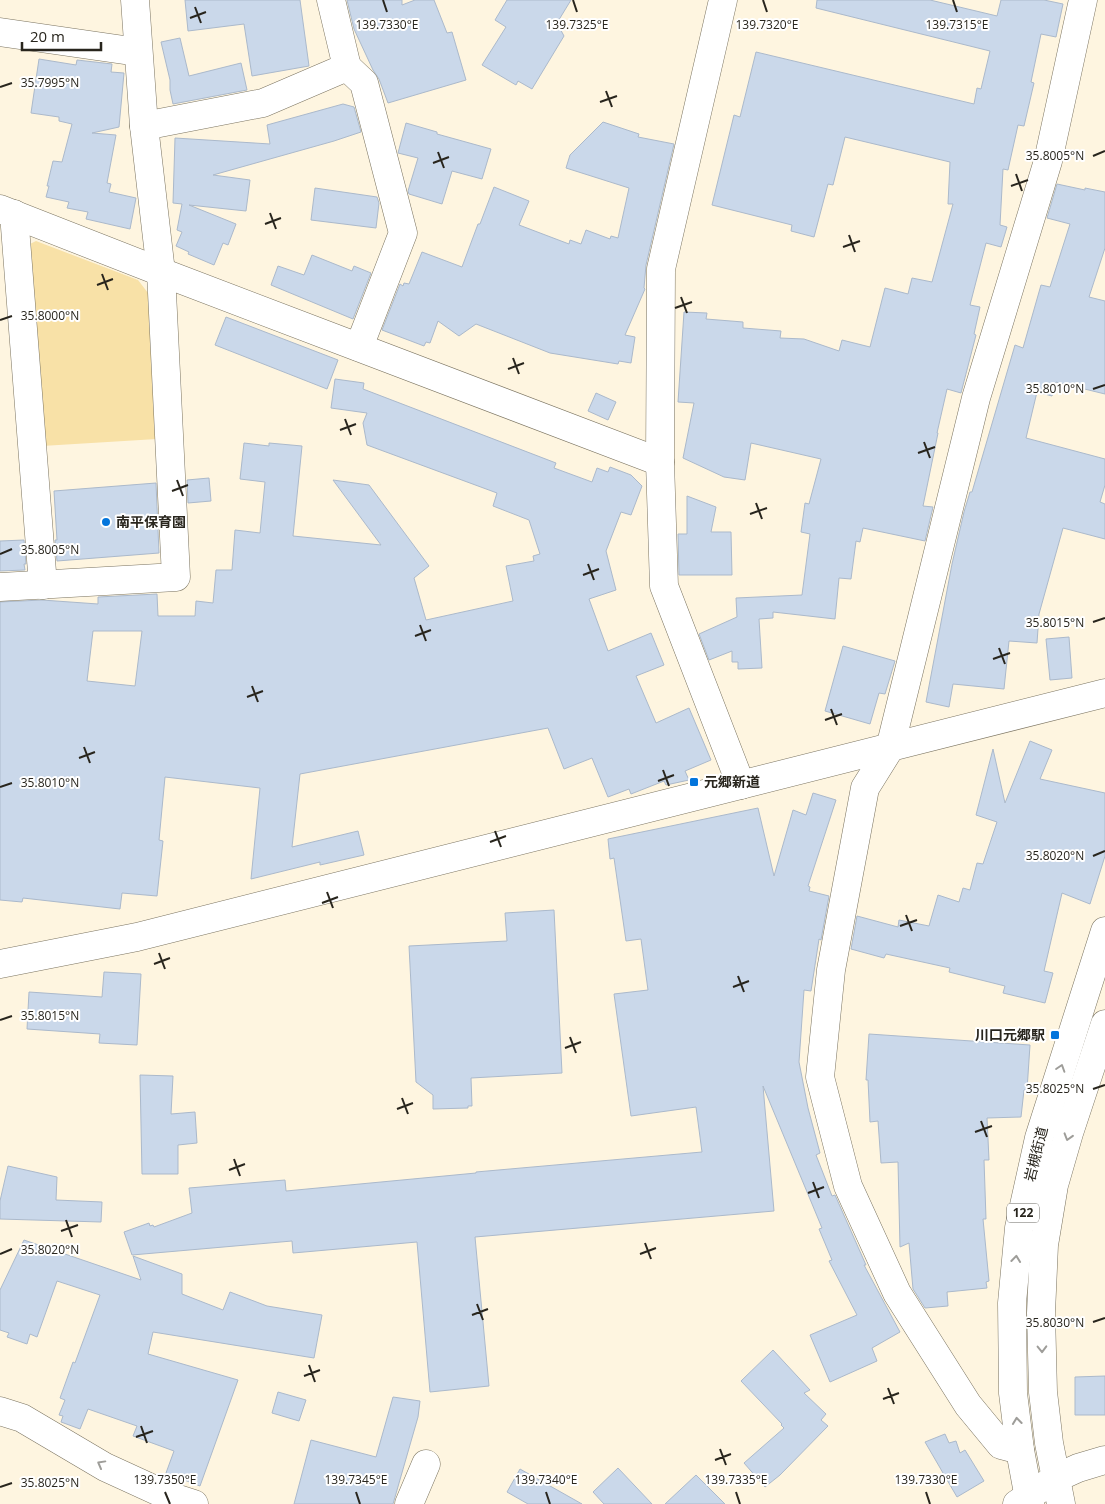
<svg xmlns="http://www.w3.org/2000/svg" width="1105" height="1504" viewBox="0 0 1105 1504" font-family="'Open Sans','Noto Sans JP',sans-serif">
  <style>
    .green { fill: #f8e1a7 }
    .building { fill: #cad8ea; stroke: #abb9cb; fill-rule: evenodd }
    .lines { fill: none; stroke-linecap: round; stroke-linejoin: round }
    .minor-casing { stroke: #7b7461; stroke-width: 29 }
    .tertiary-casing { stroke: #7b7461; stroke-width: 29 }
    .trunk-casing { stroke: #7b7461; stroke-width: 29 }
    .minor { stroke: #fff; stroke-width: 28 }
    .tertiary { stroke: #fff; stroke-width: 28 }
    .trunk { stroke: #fff; stroke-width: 28 }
    .oneway { stroke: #9e9d99 }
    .ticks { fill: none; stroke: #28251d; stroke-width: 2 }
    .poi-dot { fill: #0375dc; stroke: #fff; stroke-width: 2 }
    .labels { text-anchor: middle; stroke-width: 4; stroke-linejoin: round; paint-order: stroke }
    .shield { fill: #fff; stroke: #686661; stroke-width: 1 }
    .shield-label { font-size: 12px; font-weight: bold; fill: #28251d }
    .poi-label { font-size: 14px; font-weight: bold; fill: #28251d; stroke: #fff; text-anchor: start }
    .street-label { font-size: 14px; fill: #28251d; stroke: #fff }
    .ticks-label { font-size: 12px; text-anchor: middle; fill: #28251d; stroke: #fff; stroke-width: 4; stroke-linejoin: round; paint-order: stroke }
  </style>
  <rect width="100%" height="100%" fill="#fef5e0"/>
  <polygon class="green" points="36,241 138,280 148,293 157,439 42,446 28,245"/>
  <g class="building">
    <polygon points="185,0 300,0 309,66 252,76 244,24 188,31"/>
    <polygon points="347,0 402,0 402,5 415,0 434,0 447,33 452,32 466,80 388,103 379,79 373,70 354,29"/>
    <polygon points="507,0 571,0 557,23 564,36 532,89 518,81 516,85 482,65 506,27 495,20"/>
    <polygon points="817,0 930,0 997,16 1001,0 1044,0 1063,4 1056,37 1041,34 1031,82 1034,83 1024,126 1018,125 1008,170 1003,169 1000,225 1007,227 1001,247 986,243 970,305 980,307 974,334 976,335 961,393 947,389 937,433 938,433 923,506 933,507 925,541 863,528 860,542 856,541 851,579 839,578 835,619 773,612 773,618 759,619 762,668 738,669 738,662 732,662 732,651 709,660 699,634 737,617 736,598 802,595 810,534 801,532 805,503 809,504 821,459 751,443 745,480 724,477 683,458 694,403 678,402 684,312 707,313 706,319 743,322 743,328 781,331 780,338 804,339 839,351 842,340 870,347 885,288 908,294 912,278 932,282 953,204 948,204 950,162 845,137 833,185 828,184 814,237 791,231 792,225 712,205 734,115 740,117 756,52 974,104 977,88 981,89 990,51 816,8"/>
    <polygon points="180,38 189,76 241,63 247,90 173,104 170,90 170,80 161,42"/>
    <polygon points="39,59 76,65 77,60 112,64 111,72 124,73 119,127 92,133 116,135 107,183 111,184 109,192 136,198 130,229 86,219 88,212 67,208 69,202 46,197 49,186 47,186 53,161 62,162 72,124 59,121 59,117 31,113"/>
    <polygon points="343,104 354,107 361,132 334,141 213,175 250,180 246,211 189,205 236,224 228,245 223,243 214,265 188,254 189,252 176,246 182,232 177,230 182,204 173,203 175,138 270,144 267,125"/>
    <polygon points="603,122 639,134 638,137 674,144 646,265 644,288 645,289 625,335 635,337 631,363 619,361 618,364 550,353 476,324 459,336 438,321 430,343 426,342 424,346 382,330 400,284 403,286 404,283 409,284 422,252 462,267 478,224 480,224 494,187 529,201 519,225 569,244 570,240 581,244 586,230 610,239 611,236 618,238 629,188 566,168 570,155"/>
    <polygon points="406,123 437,132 437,134 491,149 482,179 452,171 442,204 409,194 408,191 418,158 398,153"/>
    <polygon points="1057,184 1085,190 1085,188 1105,192 1105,248 1089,297 1105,301 1105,394 1056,382 1052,396 1037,392 1026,438 1105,459 1105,485 1100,502 1105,504 1105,539 1063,528 1039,614 1037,643 1009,641 1004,689 953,684 949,707 926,702 952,564 964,512 970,492 972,492 1015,345 1023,348 1041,285 1050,287 1070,224 1047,218"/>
    <polygon points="315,188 377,197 379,203 376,228 311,220"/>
    <polygon points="312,255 352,271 354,266 371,273 353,319 271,285 278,266 304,275"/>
    <polygon points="226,317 338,360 327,389 215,345"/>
    <path d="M335,379L364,383L363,389L556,463L554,468L592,482L597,468L608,472L610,467L631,475L642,486L631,515L621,512L606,551L616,590L589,599L608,651L651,633L664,665L636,676L656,723L689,708L711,760L685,771L689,780L666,785L664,781L631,794L629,789L608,797L592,758L564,769L548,728L300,774L292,847L358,831L364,855L320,865V862L251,879L260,788L165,777L159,840L163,841L157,896L122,893L120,909L23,898L22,902L0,900V602L42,600L98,604V597L157,594L158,616H195L196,601L213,603L216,570H232L235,530L260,533L265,482L240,479L244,443L269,446V443L302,446L293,536L381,545L333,480L369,485L429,566L414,578L426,620L513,601L506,566L534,561L533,556L540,554L529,520L493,506L497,493L367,445L363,423L367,413L331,408ZM93,631H142L135,686L87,681Z"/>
    <polygon points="596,393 616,402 608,420 588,411"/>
    <polygon points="209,478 211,501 188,503 187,480"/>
    <polygon points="156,483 159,553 57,561 55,540 57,540 54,491"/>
    <polygon points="687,496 716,507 711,532 731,532 732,575 679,575 678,534 687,534"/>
    <polygon points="24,540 26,564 24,564 25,570 0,571 0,541"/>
    <polygon points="1069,637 1072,678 1050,680 1046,639"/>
    <polygon points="843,646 895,661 885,694 879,693 870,724 825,711"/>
    <polygon points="1030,741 1052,750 1040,779 1105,793 1105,856 1090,904 1062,893 1044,971 1053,973 1045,1003 1003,993 1005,986 949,972 950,968 886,954 884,958 851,949 857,916 898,927 899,920 929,926 938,895 959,902 963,888 970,890 977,863 983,864 997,822 976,815 993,749 1005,803"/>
    <polygon points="813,793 836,800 808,886 810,887 809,891 829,896 821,940 819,939 811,991 804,990 799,1062 808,1108 820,1153 816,1155 832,1196 835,1195 866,1265 864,1265 900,1332 872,1348 877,1361 830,1382 810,1335 857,1315 829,1261 832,1260 819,1229 822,1228 763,1086 774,1211 475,1237 489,1386 430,1392 417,1242 293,1253 292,1241 132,1255 124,1232 149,1223 150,1226 153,1225 154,1227 192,1213 189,1188 285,1180 286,1191 476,1173 476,1172 702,1152 696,1107 631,1116 614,994 648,990 641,939 626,941 614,858 610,859 608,839 758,808 774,876 793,810 806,815"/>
    <polygon points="554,910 562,1073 471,1078 472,1106 468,1106 468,1108 433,1109 433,1095 416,1082 409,946 507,941 505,913"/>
    <polygon points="104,972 141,974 137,1045 99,1043 100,1034 27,1029 29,992 102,997"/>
    <polygon points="869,1034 1030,1045 1027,1090 1024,1090 1021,1117 987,1118 989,1160 984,1160 986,1219 983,1219 989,1281 986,1282 987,1288 947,1292 948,1306 925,1308 913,1289 909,1243 900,1247 898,1162 881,1163 878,1121 870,1122 868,1080 866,1080"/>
    <polygon points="140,1075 173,1076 171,1114 195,1112 197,1143 178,1145 178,1174 142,1174"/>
    <polygon points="8,1166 57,1177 56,1200 102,1202 101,1222 0,1219 0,1201"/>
    <polygon points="24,1240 141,1280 133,1256 182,1274 182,1294 223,1310 230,1292 267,1306 322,1315 314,1358 153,1332 148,1354 238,1380 200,1486 166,1473 174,1451 133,1436 137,1426 88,1409 80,1429 61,1422 63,1416 59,1415 65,1400 60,1398 73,1362 75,1363 100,1295 57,1281 37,1337 30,1334 27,1344 7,1337 9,1333 0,1330 0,1290"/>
    <polygon points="773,1350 810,1390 804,1393 826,1414 821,1420 828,1426 780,1475 765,1487 744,1463 784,1428 781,1425 782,1424 741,1381"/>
    <polygon points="1105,1376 1105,1415 1075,1415 1075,1377"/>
    <polygon points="278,1392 306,1400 299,1421 272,1413"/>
    <polygon points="393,1397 420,1401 418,1417 393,1504 294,1504 311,1440 376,1457"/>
    <polygon points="945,1434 949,1443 956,1441 960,1453 965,1450 984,1481 957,1497 925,1442"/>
    <polygon points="618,1468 652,1504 604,1504 593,1492"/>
    <polygon points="520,1469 582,1504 528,1504 507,1492"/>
    <polygon points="696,1475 725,1504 665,1504"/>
  </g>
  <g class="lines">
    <g class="minor-casing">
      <g id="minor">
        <polyline points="723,0 661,269 660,462 664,586 741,785"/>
        <polyline points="0,32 138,52"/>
        <polyline points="347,67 364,83 403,233 359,347"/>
        <polyline points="144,126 263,103 347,67 331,0"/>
        <polyline points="14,214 43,585"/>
        <polyline points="0,587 176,577 161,272 144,126 135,0"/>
        <polyline points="0,1411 22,1418 105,1467 166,1495 194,1504"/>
        <polyline points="1020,1450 1001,1445 968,1405 897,1293 848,1186 820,1077 831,970 865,788 890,748 976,398 1048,161 1083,0"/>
        <polyline points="409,1504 426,1464"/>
      </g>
    </g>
    <g class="tertiary-casing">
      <g id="tertiary">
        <polyline points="0,209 161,272 660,462"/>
        <polyline points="0,964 137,937 1105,693"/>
        <polyline points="1017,1504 1056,1478 1078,1468 1105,1460"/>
      </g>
    </g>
    <g class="trunk-casing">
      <g id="trunk">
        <polyline points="1030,1504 1020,1450 1013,1393 1012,1303 1019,1228 1039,1138 1105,931"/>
        <polyline points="1061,1504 1049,1443 1043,1392 1041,1313 1044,1245 1054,1185 1069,1133 1105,1024"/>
      </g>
    </g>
    <use href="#minor" class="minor"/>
    <use href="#tertiary" class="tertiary"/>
    <use href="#trunk" class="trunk"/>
  </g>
  <defs><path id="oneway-chevron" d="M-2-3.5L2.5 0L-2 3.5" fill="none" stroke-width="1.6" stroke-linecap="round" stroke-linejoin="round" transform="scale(1.25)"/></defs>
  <g class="oneway">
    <use href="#oneway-chevron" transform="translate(1061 1068) rotate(-72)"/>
    <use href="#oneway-chevron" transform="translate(1068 1137) rotate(107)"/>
    <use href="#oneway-chevron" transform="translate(1016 1259) rotate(-84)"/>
    <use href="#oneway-chevron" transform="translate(1042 1349) rotate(89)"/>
    <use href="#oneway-chevron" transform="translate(1017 1421) rotate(-96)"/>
    <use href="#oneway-chevron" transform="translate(101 1464) rotate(-151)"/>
  </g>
  <path class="ticks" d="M383,0L387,12M573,0L577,12M763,0L767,12M953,0L957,12M195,7L201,23M190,18L206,12M0,87L12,83M606,91L612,107M600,102L617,96M438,152L444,168M1093,156L1105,151M433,163L449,157M1016,174L1022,191M1011,186L1028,180M270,213L276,229M265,224L281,218M849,235L855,252M843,247L860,241M102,274L108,290M97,285L113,279M681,297L687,313M675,308L692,302M0,320L12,316M513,358L519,374M508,369L524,363M1093,389L1105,385M345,419L351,435M340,430L356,424M924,442L930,458M918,453L935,447M177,480L183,496M172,491L188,485M756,503L762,519M750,514L767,508M0,554L12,549M588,564L594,580M583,575L599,569M1093,622L1105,618M420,625L426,641M415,636L431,630M999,648L1005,664M993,659L1010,653M252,686L258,702M247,697L263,691M831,709L837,725M825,720L842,714M84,747L90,763M79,758L95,752M663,770L669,786M658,781L674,775M0,787L12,783M495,831L501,847M490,842L506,836M1093,856L1105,851M327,892L333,908M322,903L338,897M906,915L912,931M900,926L917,920M159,953L165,969M154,964L170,958M738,976L744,992M733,987L749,981M0,1020L12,1016M570,1037L576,1053M565,1048L581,1042M1093,1089L1105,1085M402,1098L408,1114M397,1109L413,1103M981,1121L987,1137M975,1132L992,1126M234,1159L240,1176M229,1170L245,1164M813,1182L819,1198M808,1193L824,1187M66,1220L72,1237M61,1231L78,1225M645,1243L651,1259M0,1254L12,1249M640,1254L656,1248M477,1304L483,1320M472,1315L488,1309M1093,1322L1105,1318M309,1365L315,1382M304,1376L320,1370M888,1388L894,1404M883,1399L899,1393M141,1426L147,1443M136,1437L153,1431M720,1449L726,1465M715,1460L731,1454M0,1487L12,1483M165,1492L170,1504M356,1492L360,1504M546,1492L550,1504M736,1492L740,1504M926,1492L930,1504"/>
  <g class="poi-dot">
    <circle cx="106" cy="522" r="5"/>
    <rect x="689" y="777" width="10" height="10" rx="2.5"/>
    <rect x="1050" y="1030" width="10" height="10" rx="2.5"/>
  </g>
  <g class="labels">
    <rect class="shield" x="1007" y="1203.5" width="32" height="19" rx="4"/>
    <g class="shield-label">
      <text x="1023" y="1217">122</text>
    </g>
    <g class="poi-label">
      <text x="116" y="527">南平保育園</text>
      <text x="704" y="787">元郷新道</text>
      <text x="1045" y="1040" text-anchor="end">川口元郷駅</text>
    </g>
    <g class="street-label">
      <text transform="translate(1036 1154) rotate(-76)" y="5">岩槻街道</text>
    </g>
  </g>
  <g class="ticks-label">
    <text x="767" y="29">139.7320°E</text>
    <text x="957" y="29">139.7315°E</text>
    <text x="387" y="29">139.7330°E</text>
    <text x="577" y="29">139.7325°E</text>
    <text x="50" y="87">35.7995°N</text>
    <text x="1055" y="160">35.8005°N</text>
    <text x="50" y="320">35.8000°N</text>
    <text x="1055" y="393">35.8010°N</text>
    <text x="50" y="554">35.8005°N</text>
    <text x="1055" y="627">35.8015°N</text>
    <text x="50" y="787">35.8010°N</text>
    <text x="1055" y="860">35.8020°N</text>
    <text x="50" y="1020">35.8015°N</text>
    <text x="1055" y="1093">35.8025°N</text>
    <text x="50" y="1254">35.8020°N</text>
    <text x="1055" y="1327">35.8030°N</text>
    <text x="165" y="1484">139.7350°E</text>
    <text x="356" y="1484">139.7345°E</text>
    <text x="546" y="1484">139.7340°E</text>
    <text x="736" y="1484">139.7335°E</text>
    <text x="926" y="1484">139.7330°E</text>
    <text x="50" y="1487">35.8025°N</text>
  </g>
  <path d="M22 42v8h79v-8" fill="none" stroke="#28251d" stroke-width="2.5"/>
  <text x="30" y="42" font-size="15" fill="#28251d" stroke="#ffffff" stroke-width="4" paint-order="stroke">20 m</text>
</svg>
